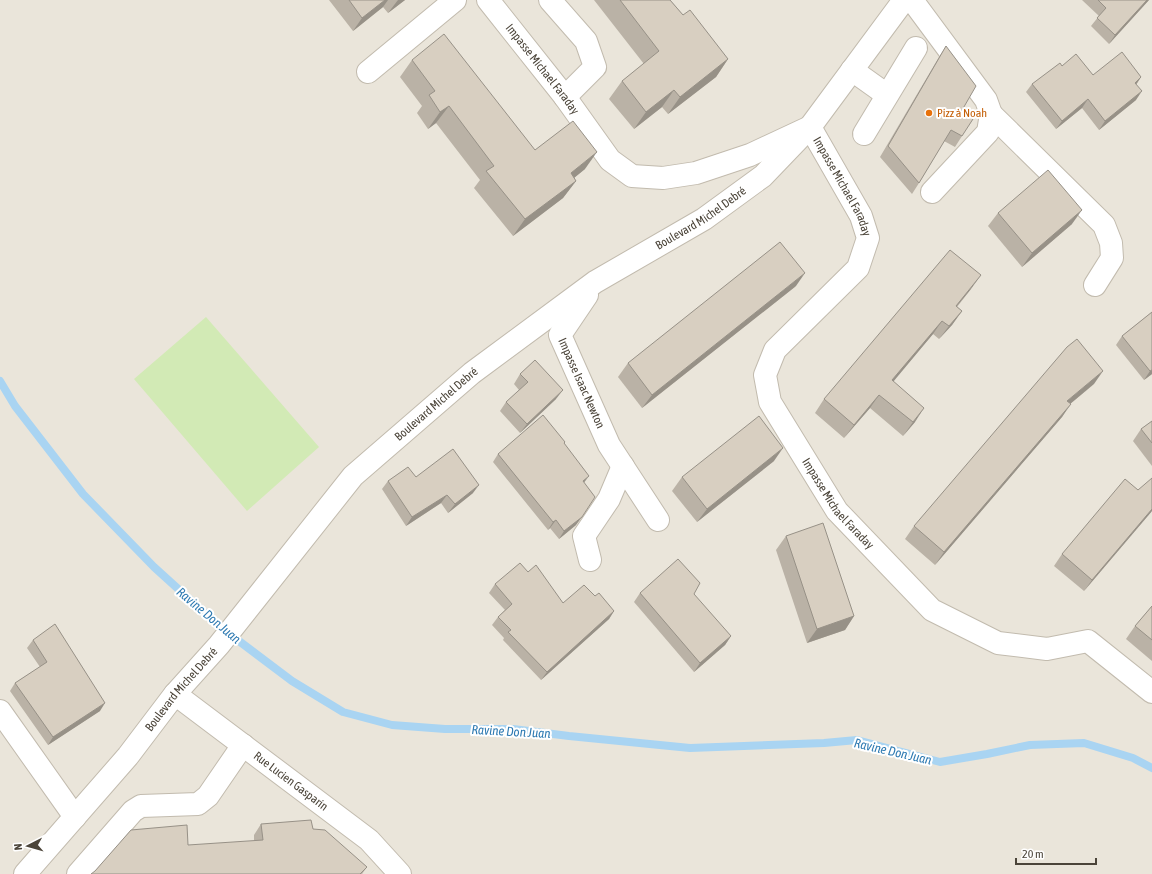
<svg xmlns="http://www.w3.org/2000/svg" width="1152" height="874" viewBox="0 0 1152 874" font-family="'Asap Condensed',sans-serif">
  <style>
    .residential { fill: #eae5da }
    .green { fill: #d2eab5 }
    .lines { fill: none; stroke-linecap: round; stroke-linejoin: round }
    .stream { stroke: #a9d4f2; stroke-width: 8 }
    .minor-casing { stroke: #c2bbae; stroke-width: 24 }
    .minor { stroke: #fff; stroke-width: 22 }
    .wall { fill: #bab2a6 }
    .shaded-wall { fill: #979187 }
    .building { fill: #d8cfc1; stroke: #979187 }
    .food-dot { fill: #e8710a; stroke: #fff; stroke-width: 1.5 }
    .labels { text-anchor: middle; stroke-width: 4; stroke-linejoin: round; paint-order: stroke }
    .street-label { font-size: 12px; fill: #4b4439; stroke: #fff }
    .food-label { font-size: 12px; fill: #c56008; stroke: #fff; text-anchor: start }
    .water-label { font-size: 13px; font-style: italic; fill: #2e7ab2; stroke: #fff }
  </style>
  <rect width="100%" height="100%" fill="#f6f3ec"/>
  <rect class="residential" x="0" y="0" width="1152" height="874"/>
  <polygon class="green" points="206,317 319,447 247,511 134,379"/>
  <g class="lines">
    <polyline class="stream" points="0,381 15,406 83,494 154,567 219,626 292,681 343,712 392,725 445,729 513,729 569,736 690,748 824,743 857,740 940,762 987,754 1030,745 1084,743 1133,758 1152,768"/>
    <g class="minor-casing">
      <g id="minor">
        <path id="s1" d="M488,0L565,97L610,160L632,176L663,178L696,173L750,155L810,127L861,216L868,238L858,268L775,350L765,375L770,402L837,511L932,610L998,643L1047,649L1088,641L1152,692"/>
        <polyline points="550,0 586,41 595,67 565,97"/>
        <polyline points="912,0 986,100 991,114 988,132 932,192"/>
        <polyline points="852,70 887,95"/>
        <polyline points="368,72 455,0"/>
        <polyline points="991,114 1104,225 1111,243 1112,258 1095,285"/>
        <polyline points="864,134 916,48"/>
        <path id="s2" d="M587,295L560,335L609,445L658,520"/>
        <polyline points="590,560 584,536 609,499 623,466"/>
        <path id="s3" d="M175,694L369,840L400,874"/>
        <polyline points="0,711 75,817"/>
        <path id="s4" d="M25,874L128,756L175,694L219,645L353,476L472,373L595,282L704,219L763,176L810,127L904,0"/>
        <polyline points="78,874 133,811 141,806 198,804 208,796 243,745"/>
      </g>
    </g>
    <use href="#minor" class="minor"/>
  </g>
  <g class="wall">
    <polygon points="329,0 405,0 388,13 383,7 353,31"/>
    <polygon points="594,0 670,0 683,15 728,59 716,77 668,114 662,107 634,129 609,99 622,81 644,64"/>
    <polygon points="1082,0 1149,0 1109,44 1091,26 1099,16"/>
    <polygon points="946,46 961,112 962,136 955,147 944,141 919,183 912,194 880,157 939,57"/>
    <polygon points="412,60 535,150 585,169 574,178 576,181 563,198 513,236 474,188 480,180 436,123 428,129 417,113 422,106 400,77"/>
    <polygon points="1062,66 1093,75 1141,77 1136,85 1136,100 1099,130 1082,108 1056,129 1026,92 1032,84"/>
    <polygon points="998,213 1072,224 1022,267 988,226"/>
    <polygon points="796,286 642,408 618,377 628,363"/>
    <polygon points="971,289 957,307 962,311 952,325 939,339 933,334 893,381 915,422 903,436 870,408 844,438 815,413 824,399"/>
    <polygon points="1152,312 1152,374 1144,380 1116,345 1122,336"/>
    <polygon points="520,374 556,399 520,433 500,411 506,402 519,390 514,384"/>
    <polygon points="1094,384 1070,404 1062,417 935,565 905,539 914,526"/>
    <polygon points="1152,421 1152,466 1133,441 1141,429"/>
    <polygon points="564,443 584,483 576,525 559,539 550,528 548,530 493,462 498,454"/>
    <polygon points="774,461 697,522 672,491 682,477"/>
    <polygon points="416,477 473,493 448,513 441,503 406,526 382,489 388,481"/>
    <polygon points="1152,511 1084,591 1054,566 1062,554"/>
    <polygon points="786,536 854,616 845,630 807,643 776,550"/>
    <polygon points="528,572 563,603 614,611 609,619 541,680 503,640 504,638 492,625 498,617 505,610 489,593 495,584"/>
    <polygon points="640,593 731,636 725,645 694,672 634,602"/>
    <polygon points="1152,606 1152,661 1126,639 1135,626"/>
    <polygon points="33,640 100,711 48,745 10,691 15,683 40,667 27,648"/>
    <polygon points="261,824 313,829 367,867 362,874 91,874 254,841 254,835"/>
  </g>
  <g class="shaded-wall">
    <polygon points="385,0 388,0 383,7 353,31 362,18"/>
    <polygon points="398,0 405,0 388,13"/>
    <polygon points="1147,0 1149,0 1109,44 1115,35"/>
    <polygon points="728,59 716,77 668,114 680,97"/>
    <polygon points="1141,77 1135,86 1135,83"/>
    <polygon points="674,90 662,107 634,129 646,112"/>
    <polygon points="1142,91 1136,100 1099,130 1105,121"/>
    <polygon points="1088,99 1082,108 1056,129 1062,121"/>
    <polygon points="449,106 436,123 428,129 440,112"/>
    <polygon points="597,152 585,169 559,190 571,173"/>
    <polygon points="576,181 563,198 513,236 525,219"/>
    <polygon points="1082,210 1072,224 1022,267 1032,253"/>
    <polygon points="805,273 796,286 642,408 652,395"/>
    <polygon points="981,275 971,289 946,319 956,306"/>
    <polygon points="962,311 952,325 939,339 949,326"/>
    <polygon points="942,321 933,334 883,394 892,380"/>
    <polygon points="1152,370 1152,374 1144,380 1150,371"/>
    <polygon points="1103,371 1094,384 1058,414 1067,401"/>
    <polygon points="563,390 556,399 520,433 527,424"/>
    <polygon points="879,395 870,408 844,438 854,425"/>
    <polygon points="1071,404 1062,417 935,565 944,552"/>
    <polygon points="924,408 915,422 903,436 913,422"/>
    <polygon points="783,448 774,461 697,522 707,509"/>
    <polygon points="589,476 583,484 583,481"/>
    <polygon points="479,485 473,493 448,513 455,504"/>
    <polygon points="447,495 441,503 406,526 412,517"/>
    <polygon points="1152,509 1152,511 1084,591 1092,580"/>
    <polygon points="582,517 576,525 559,539 564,531"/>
    <polygon points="556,520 550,528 548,530 553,522"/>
    <polygon points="614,611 609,619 541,680 547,672"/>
    <polygon points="854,616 845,630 807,643 817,629"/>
    <polygon points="731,636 725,645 694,672 700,663"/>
    <polygon points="105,703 100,711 48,745 53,737"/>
  </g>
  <g class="building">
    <polygon points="349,0 385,0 362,18"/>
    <polygon points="620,0 670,0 683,15 690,10 728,59 680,97 674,90 646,112 622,81 659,51"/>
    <polygon points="1098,0 1147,0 1115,35 1097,18 1106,8"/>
    <polygon points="444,34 535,150 573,121 597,152 571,173 576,181 525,219 486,171 494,166 449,106 440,112 429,95 435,91 412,60"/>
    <polygon points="946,46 976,86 961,112 973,119 962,136 951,130 919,183 888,146"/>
    <polygon points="1122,52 1141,77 1135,83 1142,91 1105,121 1088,99 1062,121 1032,84 1060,63 1062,66 1076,54 1093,75"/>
    <polygon points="1048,170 1082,210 1032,253 998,213"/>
    <polygon points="780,242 805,273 652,395 628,363"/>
    <polygon points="950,250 981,275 956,306 962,311 949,326 942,321 892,380 924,408 913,422 879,395 854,425 824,399"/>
    <polygon points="1152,312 1152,370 1150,371 1122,336"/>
    <polygon points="1077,339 1103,371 1067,401 1071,404 944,552 914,526 1067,347"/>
    <polygon points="535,360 563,390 527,424 506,402 528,382 520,374"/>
    <polygon points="543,415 565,442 564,443 589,476 583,481 595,497 582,517 564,531 556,520 553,522 498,454"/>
    <polygon points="759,416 783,448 707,509 682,477"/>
    <polygon points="1152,421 1152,443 1141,429"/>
    <polygon points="453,449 479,485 455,504 447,495 412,517 388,481 408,467 416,477"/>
    <polygon points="1152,478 1152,509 1092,580 1062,554 1125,479 1138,490"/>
    <polygon points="823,523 854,616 817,629 786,536"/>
    <polygon points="678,559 700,583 694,594 731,636 700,663 640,593"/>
    <polygon points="520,563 528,572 536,565 563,603 584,585 595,596 599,593 614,611 547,672 508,632 511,630 498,617 512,604 495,584"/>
    <polygon points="1152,606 1152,640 1135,626"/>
    <polygon points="55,624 105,703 53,737 15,683 47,662 33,640"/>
    <polygon points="311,820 313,829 325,830 367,867 360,874 91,874 95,871 131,830 187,825 188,845 263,840 261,824"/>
  </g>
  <circle class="food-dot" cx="929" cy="113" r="4"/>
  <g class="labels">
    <g class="street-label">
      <text dy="4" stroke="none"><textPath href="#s1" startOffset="88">Impasse Michael Faraday</textPath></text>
      <text dy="4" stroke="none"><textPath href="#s1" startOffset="484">Impasse Michael Faraday</textPath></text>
      <text dy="4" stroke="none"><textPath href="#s4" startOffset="950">Boulevard Michel Debré</textPath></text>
      <text dy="4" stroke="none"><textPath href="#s2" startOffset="101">Impasse Isaac Newton</textPath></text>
      <text dy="4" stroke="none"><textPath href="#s4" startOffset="626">Boulevard Michel Debré</textPath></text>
      <text dy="4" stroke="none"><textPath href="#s1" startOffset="867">Impasse Michael Faraday</textPath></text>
      <text dy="4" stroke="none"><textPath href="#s4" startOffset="242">Boulevard Michel Debré</textPath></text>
      <text dy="4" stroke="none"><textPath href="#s3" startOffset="145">Rue Lucien Gasparin</textPath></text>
    </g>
    <g class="food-label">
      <text x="937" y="117">Pizz à Noah</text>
    </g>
    <g class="water-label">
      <text transform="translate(209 615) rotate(40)" y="5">Ravine Don Juan</text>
      <text transform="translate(511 731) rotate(3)" y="5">Ravine Don Juan</text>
      <text transform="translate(893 751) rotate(13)" y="5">Ravine Don Juan</text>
    </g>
  </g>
  <g transform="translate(28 846) rotate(264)" stroke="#ffffff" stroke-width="3" paint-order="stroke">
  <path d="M0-3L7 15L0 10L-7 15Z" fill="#4b4439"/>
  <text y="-6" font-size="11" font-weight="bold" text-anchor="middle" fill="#4b4439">N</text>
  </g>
  <path d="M1016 858v6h80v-6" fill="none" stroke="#4b4439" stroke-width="2"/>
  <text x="1022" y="858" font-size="12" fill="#4b4439" stroke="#ffffff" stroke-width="3" paint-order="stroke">20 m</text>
</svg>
